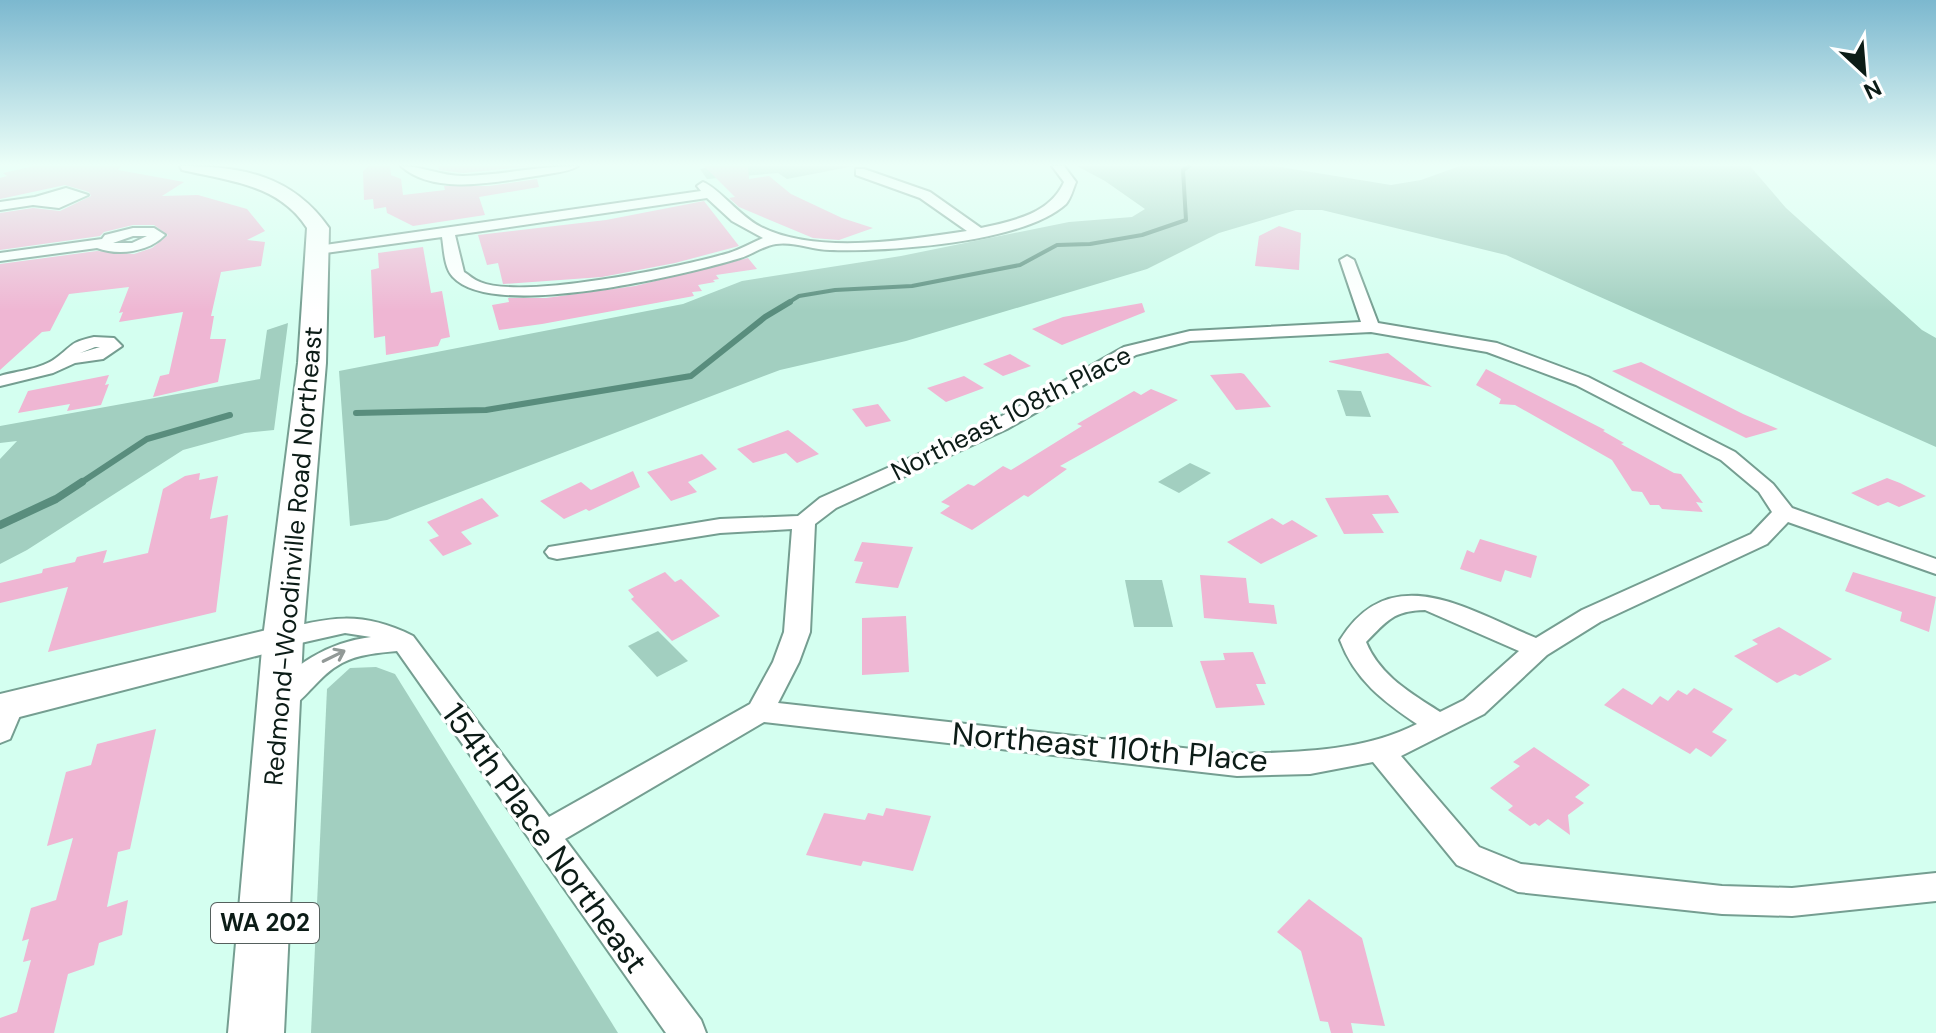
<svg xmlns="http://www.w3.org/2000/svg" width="1936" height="1033" viewBox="0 0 1936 1033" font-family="'DM Sans',sans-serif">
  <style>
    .green { fill: #a2cfc0 }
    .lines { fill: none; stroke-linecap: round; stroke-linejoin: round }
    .stream-far2 { stroke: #598d7d; stroke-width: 4 }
    .stream-far1 { stroke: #598d7d; stroke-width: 6 }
    .stream { stroke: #598d7d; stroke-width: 8 }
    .building { fill: #efb6d3 }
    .street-casing { stroke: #759e91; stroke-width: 4 }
    .secondary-casing { stroke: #759e91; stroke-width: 4 }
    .primary-casing { stroke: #759e91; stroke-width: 4 }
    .street { fill: #fff; fill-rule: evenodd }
    .secondary { fill: #fff; fill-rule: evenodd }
    .primary { fill: #fff; fill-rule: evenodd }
    .oneway { stroke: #929997 }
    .labels { text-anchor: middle; stroke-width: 7; stroke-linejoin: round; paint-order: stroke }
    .shield { fill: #fff; stroke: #55605d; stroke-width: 2 }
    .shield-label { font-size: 24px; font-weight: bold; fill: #0c1c17 }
    .street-label { font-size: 26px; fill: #0c1c17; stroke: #fff }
    .near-street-label { font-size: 32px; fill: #0c1c17; stroke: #fff }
  </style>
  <rect width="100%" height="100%" fill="#d4fff0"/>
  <g class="green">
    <polygon points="712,166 854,166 787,179 778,173 707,179 700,169"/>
    <polygon points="1077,166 1274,166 1391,185 1421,180 1460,166 1750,166 1786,208 1922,330 1936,338 1936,447 1506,255 1322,210 1296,210 1219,233 1147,269 906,341 780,370 387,520 350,526 339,371 683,304 742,281 901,256 1069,222 1132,217 1145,209 1105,181"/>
    <polygon points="288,323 274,430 245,433 183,450 27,550 0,564 0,459 17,441 0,443 0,426 260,379 267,330"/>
    <polygon points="1337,390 1361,391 1371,417 1346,416"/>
    <polygon points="1190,463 1211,473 1179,493 1158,482"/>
    <polygon points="1125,580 1162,580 1173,627 1134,627"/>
    <polygon points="658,631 688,661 657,677 628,646"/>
    <polygon points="376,667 395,674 618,1033 311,1033 327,689 350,668"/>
  </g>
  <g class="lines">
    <polyline class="stream-far2" points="786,304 799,296 835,290 912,286 1020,265 1057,245 1090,244 1142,235 1186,220 1183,170 1189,166"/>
    <g class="stream-far1">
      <polyline points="356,413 486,410 691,376 765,317 790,302"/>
      <polyline points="79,484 147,439 230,415"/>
    </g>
    <polyline class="stream" points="0,525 56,499 82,482"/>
  </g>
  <g class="building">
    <polygon points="35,166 121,166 118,170 184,182 162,196 198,195 247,209 265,231 247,240 265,242 261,266 221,272 211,316 214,316 210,339 226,339 218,382 153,397 160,376 169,374 183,312 119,322 123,312 119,313 129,287 69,294 50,331 42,332 0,370 0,264 97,251 134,254 152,248 168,235 154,225 133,225 104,232 100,236 0,250 0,213 33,208 60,211 91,196 89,192 65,185 0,199 0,178 7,176 3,173"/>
    <polygon points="369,166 390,166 391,175 401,179 403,195 445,190 444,186 489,186 537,179 539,187 479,197 485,215 413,226 387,213 386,207 374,209 373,199 364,200 363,171"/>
    <polygon points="438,166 531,166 463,173 439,170"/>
    <polygon points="704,166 748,166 749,179 769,176 791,194 842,218 873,228 839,240 813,238 739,207 729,198 735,197"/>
    <polygon points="704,201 739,246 675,263 602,277 503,284 498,263 487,265 478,235 606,220"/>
    <polygon points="1279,226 1301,233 1299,270 1255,266 1259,236"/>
    <polygon points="423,247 431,293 442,291 450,337 441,339 438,346 386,355 385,336 374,338 371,270 379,268 378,253"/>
    <polygon points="748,258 757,269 716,275 719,279 713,280 715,282 698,285 702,291 692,292 694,296 542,324 499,330 492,305 509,302 508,298 546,298 635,286"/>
    <polygon points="1142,303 1145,312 1062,345 1032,329 1063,317"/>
    <polygon points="1388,353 1432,387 1329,362 1329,361"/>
    <polygon points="1010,354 1031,366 1003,376 983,364"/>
    <polygon points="1641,362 1743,414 1778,429 1746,438 1612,371"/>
    <polygon points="1486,369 1605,430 1603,431 1624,443 1621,444 1674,473 1681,474 1703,503 1696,502 1703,512 1662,509 1659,505 1650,505 1642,492 1632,491 1612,460 1515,405 1499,404 1501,399 1476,385"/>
    <polygon points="1241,373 1244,374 1271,407 1236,410 1210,375"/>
    <polygon points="109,375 105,385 109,384 101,405 67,411 70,404 18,413 28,391"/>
    <polygon points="964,376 984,388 946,402 927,388"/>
    <polygon points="1151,389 1178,400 1060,466 1067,469 1028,497 1024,495 972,530 940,513 950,506 941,502 968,484 974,486 1003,466 1011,470 1082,426 1077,424 1134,391 1141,395"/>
    <polygon points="878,404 891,421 866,427 852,409"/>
    <polygon points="788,430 819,454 797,463 786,453 753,463 737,449"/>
    <polygon points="702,454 717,469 688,482 697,492 671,501 647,472"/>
    <polygon points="633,471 640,487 589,511 586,509 564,519 540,501 581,482 591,490"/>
    <polygon points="200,473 199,480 218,476 210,519 228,515 216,612 48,652 68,587 0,603 0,583 42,573 43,569 75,562 77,557 107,550 103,563 148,553 163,489 185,476"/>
    <polygon points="1887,478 1900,483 1926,496 1899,507 1888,502 1878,506 1851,493"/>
    <polygon points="1388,495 1399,513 1372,514 1384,533 1344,534 1325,498"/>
    <polygon points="482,498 499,516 461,532 472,544 443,556 429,540 439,536 427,522"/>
    <polygon points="1272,518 1283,525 1292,520 1318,536 1261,564 1227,542"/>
    <polygon points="1480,539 1537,556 1531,578 1505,570 1501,582 1460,569 1467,550 1474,553"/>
    <polygon points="862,542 913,547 898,588 855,583 863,562 854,561"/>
    <polygon points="665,572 675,582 681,579 720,616 672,641 631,599 634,597 628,590"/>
    <polygon points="1853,572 1936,597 1929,632 1900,621 1902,612 1845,591"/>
    <polygon points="1200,575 1246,578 1249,603 1274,605 1277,624 1204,618"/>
    <polygon points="906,616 909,672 862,675 862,618"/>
    <polygon points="1779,627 1832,659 1800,676 1795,674 1777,683 1734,656 1758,644 1752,640"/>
    <polygon points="1253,652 1266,684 1256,684 1265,705 1216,708 1200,661 1225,660 1223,653"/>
    <polygon points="1623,688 1652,705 1660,696 1668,701 1678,690 1687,695 1694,688 1733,709 1712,732 1727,740 1711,757 1696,748 1690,754 1604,705"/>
    <polygon points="156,729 130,849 118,852 107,907 128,900 122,935 99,943 94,965 68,974 54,1033 0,1033 0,1018 17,1012 31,960 23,962 29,939 22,941 31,908 56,900 73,838 47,846 66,772 91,765 97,744"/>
    <polygon points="1534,747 1590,785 1575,797 1584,803 1568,815 1570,835 1548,819 1539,826 1535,823 1530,826 1508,810 1513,806 1490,788 1520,766 1513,762"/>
    <polygon points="886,808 931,816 913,871 863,861 861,866 806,855 824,813 865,820 868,813 883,816"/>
    <polygon points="1309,899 1362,938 1385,1026 1351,1023 1353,1033 1331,1033 1328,1022 1320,1021 1301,951 1277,932"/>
  </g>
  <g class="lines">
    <g class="street-casing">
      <g id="street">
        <path d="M401,166C422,166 441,176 463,176C502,175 539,166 578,166C568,172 553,173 542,175C501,181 435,197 401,166Z"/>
        <path d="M1052,166H1064L1076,182C1073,189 1071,198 1066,204C1023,243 888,252 830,250C813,250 793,241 776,244C762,246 750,256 737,259C683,275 493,321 453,277C444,268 444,249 442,237L318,254L311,250L318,246L701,191L697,186L703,182C720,189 739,216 761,227C817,255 907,240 967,231L920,198L856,175V169H864L930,192L981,228C1013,221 1050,214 1064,182ZM707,198L732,221L763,238C751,243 741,249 729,253C681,267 523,300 480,282C474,280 469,275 464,272L455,235Z"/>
        <polygon points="66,188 88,195 59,208 33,205 0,210 0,202 35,197"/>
        <path d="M133,228H154L165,235C149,252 119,256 97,248L0,261V253L102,239L105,235ZM133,236H147L132,243H113Z"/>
        <path d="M1347,256L1354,260L1378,323L1497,343L1588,377L1735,452L1773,484L1792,508L1936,559V574L1788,522L1767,544L1600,622L1547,655L1484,714L1401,756L1479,847L1521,864L1722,886L1792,888L1936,873V901L1792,916L1722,914L1518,892L1457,865L1373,762L1310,774L1237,776L764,722L565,839L701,1020L706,1033H666L397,651C378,653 359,654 342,663C319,675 306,699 290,708C283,712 278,710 271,708L267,701C288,665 330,642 371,637L345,633L283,647L274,644L270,638L274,632C328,617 361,610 413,636L549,817L750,704L773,662L784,632L792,529L720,533L557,559L549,557L545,552L549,547L720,519L798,516L820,498L993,421L1124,347L1190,331L1361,322L1340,260ZM1371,332L1487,352L1576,385L1721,460L1759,492L1772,512L1751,534L1582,610L1536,638C1470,611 1391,557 1340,640C1355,680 1383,701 1417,724C1362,752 1297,752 1237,754L778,703L799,662L810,632L815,524L836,508L1007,429L1136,355L1190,341ZM1425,610L1519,651L1464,700L1440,712C1411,693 1380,676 1366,642C1388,620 1393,611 1425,610Z"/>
        <path d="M94,337L114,338L122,346L103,359L75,363L53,373L0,386V376C17,371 42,369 56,358C74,345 68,343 94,337ZM95,347H100L80,353Z"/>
        <polygon points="10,696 20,699 24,706 10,739 0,743 0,700"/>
      </g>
    </g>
    <g class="secondary-casing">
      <polygon id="secondary" points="283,626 295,630 300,638 295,646 0,722 0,694"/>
    </g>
    <g class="primary-casing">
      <path id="primary" d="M180,166C241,166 292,175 329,228L326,363L303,638L284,1033H228L263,638L298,363L307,228C279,184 229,181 182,170Z"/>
    </g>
    <use href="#street" class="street"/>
    <use href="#secondary" class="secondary"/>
    <use href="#primary" class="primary"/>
  </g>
  <defs><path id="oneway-shaft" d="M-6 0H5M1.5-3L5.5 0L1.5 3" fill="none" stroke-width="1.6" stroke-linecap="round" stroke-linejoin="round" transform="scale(2)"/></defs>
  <use class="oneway" href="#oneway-shaft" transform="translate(334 656) rotate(-26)"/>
  <linearGradient id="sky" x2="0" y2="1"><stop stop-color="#7cb8cf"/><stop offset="0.53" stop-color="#ecfff8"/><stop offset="1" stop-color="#ecfff8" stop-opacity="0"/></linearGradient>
  <rect width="1936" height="311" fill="url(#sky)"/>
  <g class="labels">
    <rect class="shield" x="211" y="903" width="108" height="40" rx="6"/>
    <g class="shield-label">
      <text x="265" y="931">WA 202</text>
    </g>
    <g class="street-label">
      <text transform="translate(1011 413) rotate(-27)" y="9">Northeast 108th Place</text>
      <text transform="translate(293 556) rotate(-85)" y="9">Redmond-Woodinville Road Northeast</text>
    </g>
    <g class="near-street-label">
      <text transform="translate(1110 747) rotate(5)" y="11">Northeast 110th Place</text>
      <text transform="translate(545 838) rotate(54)" y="11">154th Place Northeast</text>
    </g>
  </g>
  <g transform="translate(1864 72) rotate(154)" stroke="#ffffff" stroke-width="6" paint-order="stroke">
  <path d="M0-6L14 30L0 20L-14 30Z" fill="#0c1c17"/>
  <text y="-12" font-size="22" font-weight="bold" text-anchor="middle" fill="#0c1c17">N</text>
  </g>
</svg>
